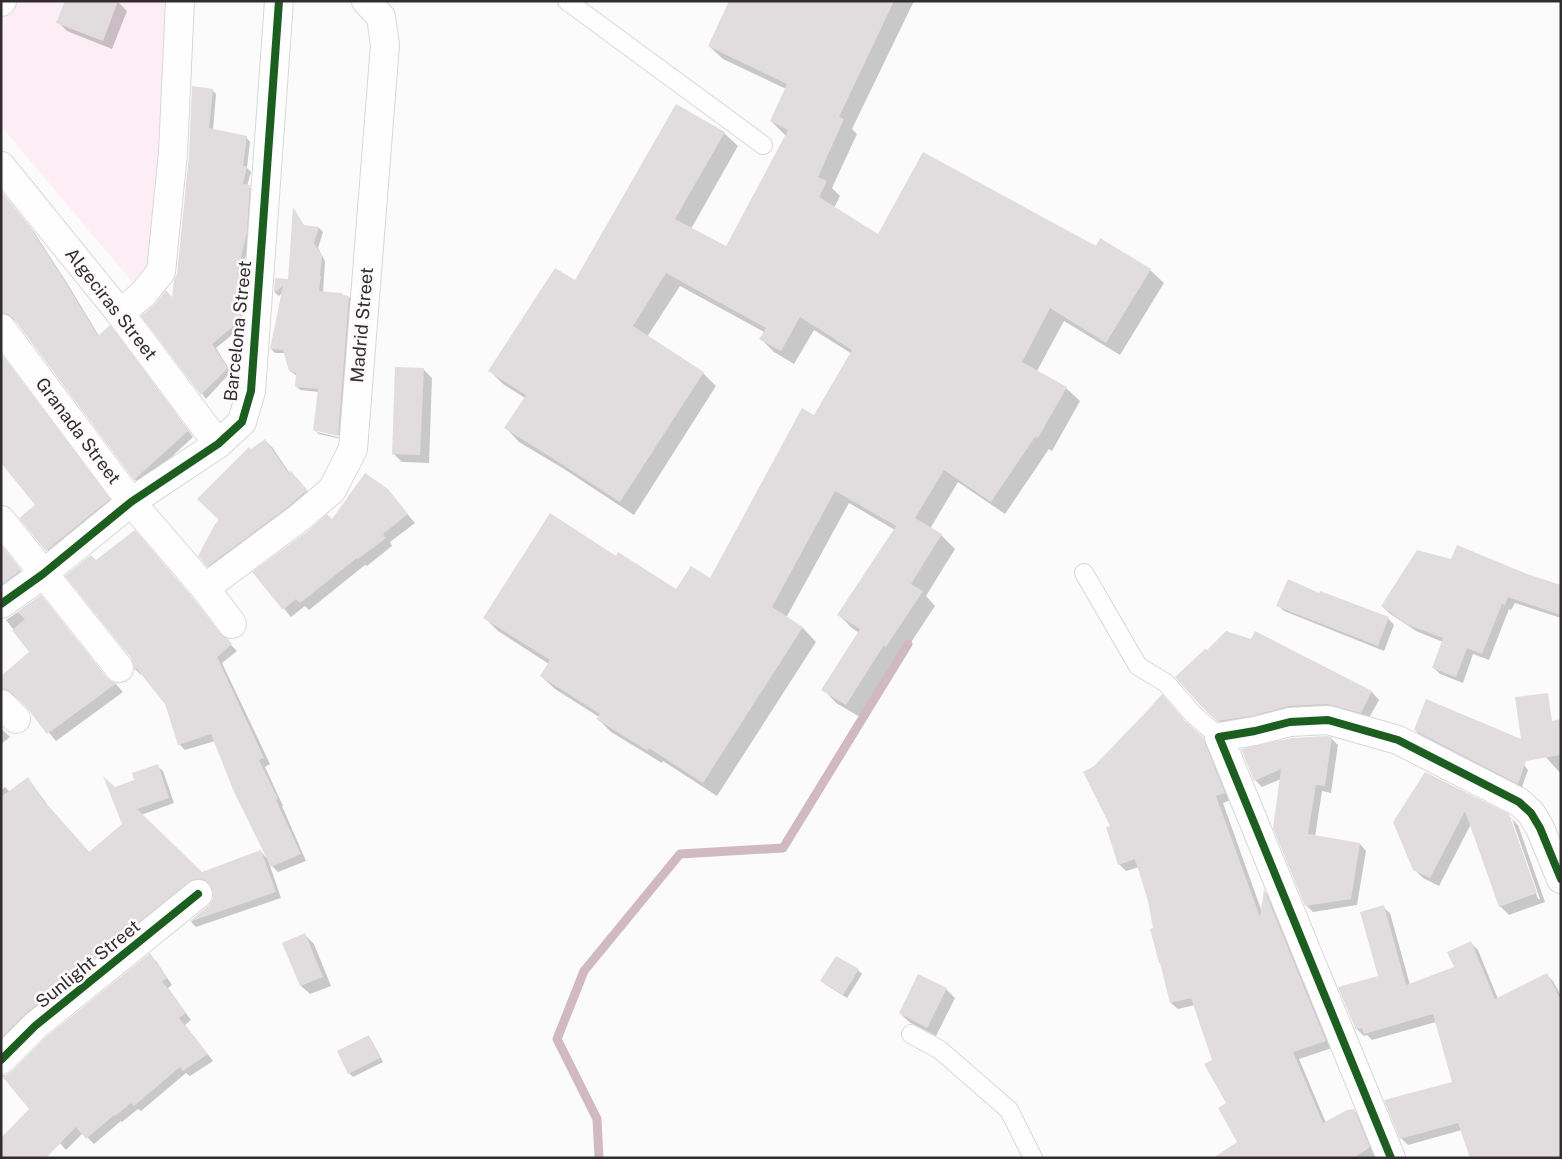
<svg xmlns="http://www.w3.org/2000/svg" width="1562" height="1159" viewBox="0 0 1562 1159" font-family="'Public Sans',sans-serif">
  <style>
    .green { fill: #fdeef6 }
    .shadow { fill: #0003 }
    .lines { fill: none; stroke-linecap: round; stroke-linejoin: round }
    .stream { stroke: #d1b9c4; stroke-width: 9 }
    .building { fill: #e1dddf }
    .service-casing { stroke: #d9d6d7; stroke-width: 20 }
    .minor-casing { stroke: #d9d6d7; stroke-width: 30 }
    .service { stroke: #fffefe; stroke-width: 18 }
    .minor { stroke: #fffefe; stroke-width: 28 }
    .cycleway-casing { stroke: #fdfafb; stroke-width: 11 }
    .cycleway { stroke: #1b5e20; stroke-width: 8 }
    .labels { text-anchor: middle; stroke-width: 5; stroke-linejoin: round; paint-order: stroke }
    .street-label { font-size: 18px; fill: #322c2f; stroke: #fdfafb }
  </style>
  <rect width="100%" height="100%" fill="#fcfbfb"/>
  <polygon class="green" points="11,1 174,1 158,247 140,291 1,126 1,21"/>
  <g class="shadow">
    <polygon points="117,1 127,11 112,49 67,31 58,22"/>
    <polygon points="730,1 914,1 852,129 857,134 832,188 840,196 834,208 878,236 1096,247 1150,270 1164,283 1120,355 1064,321 1037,371 1066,388 1080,401 1052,451 1049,449 1005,514 958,482 930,529 941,535 955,549 926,596 935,606 900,659 898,658 860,717 836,703 823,689 859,633 852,628 839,615 895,530 849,503 786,618 803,628 816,642 717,796 663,761 662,763 611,732 598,719 599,717 555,689 541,676 549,664 498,631 485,618 616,557 677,591 710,579 815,417 852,354 814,330 794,364 774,352 761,339 764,332 680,286 647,337 703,373 716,386 634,515 564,469 519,442 506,428 525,398 503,384 490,371 575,282 676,105 724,133 738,146 691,229 726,248 786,136 771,121 786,89 723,59 709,46"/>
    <polygon points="212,90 216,94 213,130 246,137 250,142 247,168 251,172 247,186 254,191 250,237 241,277 247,281 244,325 216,348 231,372 206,399 143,316 173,299"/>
    <polygon points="1,192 34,232 67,283 99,336 116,333 193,437 141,485 135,480 17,321 6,318 1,320"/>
    <polygon points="294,210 305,227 319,228 323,232 318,248 325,261 323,293 349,297 353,301 342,436 317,430 317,432 314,430 319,392 300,390 296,386 297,376 290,371 285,353 275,353 271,349 282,293 279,296 275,293 276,279 289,280"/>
    <polygon points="1,354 115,506 53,557 21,518 37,505 1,461"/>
    <polygon points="423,369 432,378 429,463 402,462 393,453"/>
    <polygon points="317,432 342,438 342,439 318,434"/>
    <polygon points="265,440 272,447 291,475 297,478 313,498 215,573 208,566 221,520"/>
    <polygon points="387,490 415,523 390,542 392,546 367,566 365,565 309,610 305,606 291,617 254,573 332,521"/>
    <polygon points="1,546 25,576 1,593"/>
    <polygon points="1451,560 1561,586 1561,618 1515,603 1511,610 1509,609 1489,660 1473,654 1463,683 1440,674 1433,667 1443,642 1416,631 1389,613 1382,606"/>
    <polygon points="97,562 222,636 237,651 222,663 270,764 265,767 283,806 282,806 306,861 278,872 269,863 281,898 196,927 191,922 209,907 214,900 215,892 211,885 202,884 1,1049 1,790 5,787 10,792 27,779 33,785 49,807 90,853 124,824 114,789 136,780 157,766 163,771 174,803 141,815 201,873 261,852 267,858 215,741 185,750 179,744 166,703 142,674 141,675 135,669 136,665"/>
    <polygon points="1320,595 1388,618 1394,625 1384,651 1284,611 1278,605"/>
    <polygon points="41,596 48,604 110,682 116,684 123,692 56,741 22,701 14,696 5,697 1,699 1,677 31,652 6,620"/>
    <polygon points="1256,632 1372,692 1379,700 1368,720 1226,728 1210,714 1207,652 1252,641"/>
    <polygon points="1561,721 1561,774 1543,754"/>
    <polygon points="1189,726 1210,746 1231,800 1223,803 1262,912 1265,892 1271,898 1332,1048 1299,1059 1326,1123 1354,1110 1360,1117 1377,1158 1245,1158 1238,1143 1228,1104 1195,1005 1178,1009 1171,1003 1149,901 1139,867 1126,871 1119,864 1111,827"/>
    <polygon points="1,728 10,737 1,744"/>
    <polygon points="1415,730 1524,765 1528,770 1522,787 1419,734"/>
    <polygon points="1331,738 1338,745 1331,793 1322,791 1315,837 1360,844 1366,851 1357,905 1313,912 1306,905 1281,779 1262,787 1255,780"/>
    <polygon points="1426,773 1508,816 1512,819 1509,819 1538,899 1540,899 1512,819 1518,825 1545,902 1509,915 1500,906 1471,824 1439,886 1423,878 1414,869"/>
    <polygon points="1383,907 1390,913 1410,985 1455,968 1471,943 1478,950 1498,999 1546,974 1553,981 1561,996 1561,1158 1462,1130 1408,1145 1401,1138 1454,1083 1436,1022 1372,1040 1367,1035 1364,1036 1357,1029 1380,976"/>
    <polygon points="305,935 314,944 331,986 310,994 301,986"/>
    <polygon points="150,955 156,961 172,985 168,988 191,1020 185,1025 213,1061 190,1076 186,1073 141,1111 138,1109 122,1122 121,1121 94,1144 83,1133 66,1150 18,1095"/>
    <polygon points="858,970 862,974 847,998 826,985 822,981"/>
    <polygon points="919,975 946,989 955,998 936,1036 909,1022 900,1013"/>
    <polygon points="368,1037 372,1041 383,1062 353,1077 349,1073"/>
  </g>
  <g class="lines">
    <polyline class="stream" points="599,1158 597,1119 557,1039 584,971 680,854 783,848 908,644"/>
  </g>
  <g class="building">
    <polygon points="65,1 118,1 103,41 56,23"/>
    <polygon points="729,1 894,1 839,117 844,119 818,177 827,181 819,197 878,234 923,152 1096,246 1100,238 1151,269 1106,343 1050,308 1022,362 1067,387 1038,438 1035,437 991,502 944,470 915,518 942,534 911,584 923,591 886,647 884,645 846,705 821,690 860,629 837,615 896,526 835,491 772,607 803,627 703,783 649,748 648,751 596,719 600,714 540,676 550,660 483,618 550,513 616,556 618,552 676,589 691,566 710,578 802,408 814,415 852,350 800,317 781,351 759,339 766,328 666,273 633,326 704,372 620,502 549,456 504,428 526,395 488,371 555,268 575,280 676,104 725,132 675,219 726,246 788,130 770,121 787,84 708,46"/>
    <polygon points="192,86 213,89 209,128 247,136 243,166 247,166 243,184 250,185 247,232 237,275 244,275 240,321 212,344 228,368 201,395 141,316 154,305 166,290 172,297 174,280 177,274 189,155"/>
    <polygon points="1,191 28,224 61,275 98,336 110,325 188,431 134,480 14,319 8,314 1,313"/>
    <polygon points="293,207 304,225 319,227 314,243 322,256 320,276 321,276 319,291 342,293 343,295 349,296 338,436 313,430 318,389 295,387 296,373 289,371 283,350 270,349 283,286 274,293 275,278 288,279"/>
    <polygon points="1,354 110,499 46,551 19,518 35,505 1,463"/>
    <polygon points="395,367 424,368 420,455 392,454"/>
    <polygon points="265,439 290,475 290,470 307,490 289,506 207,567 198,556 215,524 219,520 197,499 249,447 251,449"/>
    <polygon points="365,473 388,489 408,514 383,534 386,538 358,559 357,558 300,603 296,599 283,610 252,572 308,531 327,514 332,519"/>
    <polygon points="135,530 193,598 220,633 228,639 232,644 217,657 264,758 259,760 278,799 276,800 301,854 271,867 234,792 211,734 178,745 165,704 136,668 134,670 134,665 131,658 65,576 91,555 96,560"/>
    <polygon points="1457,545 1527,574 1561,585 1561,615 1508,597 1505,605 1502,604 1482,654 1467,648 1456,677 1432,668 1443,638 1408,625 1381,606 1417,550 1451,559"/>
    <polygon points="3,547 21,570 1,585 1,549"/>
    <polygon points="1288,579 1319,593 1320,591 1389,617 1378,646 1276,606"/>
    <polygon points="41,595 107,678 113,682 117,683 47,734 27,708 12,693 6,689 1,689 1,676 29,652 12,630 25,619 17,612"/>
    <polygon points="1226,631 1251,639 1255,631 1372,691 1361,713 1327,704 1289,706 1252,716 1217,721 1201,706 1175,677 1205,649 1207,650"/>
    <polygon points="1548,693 1552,721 1561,719 1561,755 1526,761 1518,784 1414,730 1426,699 1521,739 1515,697"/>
    <polygon points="1162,694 1185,721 1204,738 1205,743 1225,793 1216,796 1260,917 1264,889 1326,1041 1293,1052 1323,1123 1347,1110 1354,1109 1370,1147 1354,1158 1213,1158 1237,1142 1218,1108 1226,1103 1204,1064 1212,1060 1191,998 1170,1003 1160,963 1159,963 1150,929 1153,928 1148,901 1135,859 1118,865 1106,827 1110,826 1083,772 1094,766 1147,711"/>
    <polygon points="1326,736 1332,737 1325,786 1316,785 1308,834 1360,843 1351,899 1305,906 1273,828 1281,769 1254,781 1241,749 1292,738"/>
    <polygon points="158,764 169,798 137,809 202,872 261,850 276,892 189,922 208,906 213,899 213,892 210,885 204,880 196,879 189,882 25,1014 1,1038 1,797 28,777 43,800 89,852 122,824 103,776 115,787 134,780 132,773"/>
    <polygon points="1425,772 1509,814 1537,893 1499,907 1465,811 1430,878 1413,870 1393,822"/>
    <polygon points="1384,905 1406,985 1454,967 1447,952 1471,941 1495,999 1547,973 1561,1000 1561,1158 1470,1158 1458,1123 1400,1139 1384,1100 1452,1082 1433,1014 1364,1034 1362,1028 1356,1030 1338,987 1378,976 1360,912"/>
    <polygon points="305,933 323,977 300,986 282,943"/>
    <polygon points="150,953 167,978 162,981 186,1013 179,1018 208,1054 183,1071 180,1067 134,1106 131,1103 115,1116 114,1115 86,1139 76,1127 46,1158 1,1158 1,1138 29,1109 1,1075 6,1075 12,1071 45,1038"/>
    <polygon points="836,956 859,969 843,995 820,981"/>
    <polygon points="918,974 947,988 927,1028 899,1013"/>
    <polygon points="369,1035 380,1058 348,1074 337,1051"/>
  </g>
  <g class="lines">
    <g class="service-casing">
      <g id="service">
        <polyline points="567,1 763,145"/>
        <polyline points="1084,573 1138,666 1166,683 1193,714 1219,737"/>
        <polyline points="911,1034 940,1050 1009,1110 1033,1158"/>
      </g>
    </g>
    <g class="minor-casing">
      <g id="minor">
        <polyline points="1,2 2,1"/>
        <polyline points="1,166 120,313 218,444"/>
        <polyline points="120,313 142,295 161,272 173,153 180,1"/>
        <polyline points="1,328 131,502 205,588 232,624"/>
        <polyline points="1,520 119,668"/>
        <polyline points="205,588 299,518 332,490 353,449 385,45 381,17 366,1"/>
        <polyline points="1,604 43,574 131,502 218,444 242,422 251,391 279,1"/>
        <polyline points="1,704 16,719"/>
        <polyline points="1,1060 35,1026 198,894"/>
        <polyline points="1391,1158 1219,737 1255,731 1290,722 1328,720 1398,740 1519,802 1531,813 1540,828 1561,879"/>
      </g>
    </g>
    <use href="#service" class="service"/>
    <use href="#minor" class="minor"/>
    <g class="cycleway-casing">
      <g id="cycleway">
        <polyline points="1,604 43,574 131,502 218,444 242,422 251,391 279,1"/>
        <polyline points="1,1060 35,1026 198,894"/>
        <polyline points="1391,1158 1219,737 1255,731 1290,722 1328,720 1398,740 1519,802 1531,813 1540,828 1561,879"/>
      </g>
    </g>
    <use href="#cycleway" class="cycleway"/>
  </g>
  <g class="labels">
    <g class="street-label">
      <text transform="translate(111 304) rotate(52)" y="6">Algeciras Street</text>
      <text transform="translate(362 325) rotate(-85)" y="6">Madrid Street</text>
      <text transform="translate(238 331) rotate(-84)" y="6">Barcelona Street</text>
      <text transform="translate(78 431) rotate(53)" y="6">Granada Street</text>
      <text transform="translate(88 964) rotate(-39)" y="6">Sunlight Street</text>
    </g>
  </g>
  <rect width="1562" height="1159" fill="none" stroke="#322c2f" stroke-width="5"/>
</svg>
